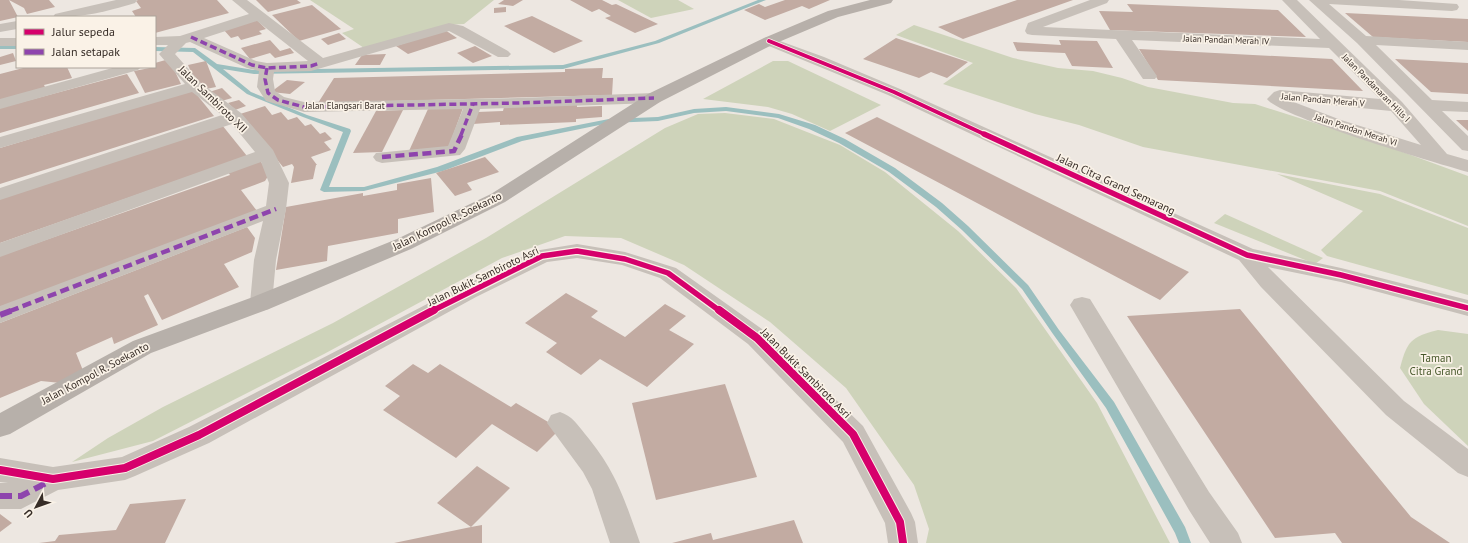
<svg xmlns="http://www.w3.org/2000/svg" width="1468" height="543" viewBox="0 0 1468 543" font-family="'PT Sans',sans-serif">
  <style>
    .green { fill: #ced3ba }
    .lines { fill: none; stroke-linecap: round; stroke-linejoin: round }
    .stream { fill: #9bbfbf; fill-rule: evenodd }
    .building { fill: #c2aba2 }
    .street { fill: #c7c0b9; fill-rule: evenodd }
    .secondary { fill: #b7b0aa; fill-rule: evenodd }
    .quiet-far2 { stroke: #8e44ad; stroke-width: 3.5; stroke-dasharray: 7 3.5; stroke-linecap: butt }
    .quiet-far1 { stroke: #8e44ad; stroke-width: 4.5; stroke-dasharray: 9 4.5; stroke-linecap: butt }
    .quiet { stroke: #8e44ad; stroke-width: 6; stroke-dasharray: 12 6; stroke-linecap: butt }
    .cycleway-far2-casing { stroke: #faf2e7; stroke-width: 5.5 }
    .cycleway-far1-casing { stroke: #faf2e7; stroke-width: 8 }
    .cycleway-casing { stroke: #faf2e7; stroke-width: 10 }
    .cycleway-far2 { stroke: #d6006c; stroke-width: 4 }
    .cycleway-far1 { stroke: #d6006c; stroke-width: 5.5 }
    .cycleway { stroke: #d6006c; stroke-width: 8 }
    .labels { text-anchor: middle; stroke-width: 3.5; stroke-linejoin: round; paint-order: stroke }
    .far-street-label { font-size: 9px; fill: #372d27; stroke: #faf2e7 }
    .street-label { font-size: 11px; fill: #372d27; stroke: #faf2e7 }
    .park-label { font-size: 11px; fill: #46572a; stroke: #faf2e7 }
  </style>
  <rect width="100%" height="100%" fill="#ede7e1"/>
  <g class="green">
    <polygon points="310,0 494,0 464,24 445,25 364,48 342,33 354,29"/>
    <polygon points="618,0 678,0 694,9 651,18"/>
    <polygon points="914,25 1013,58 1058,68 1093,71 1122,78 1148,87 1233,103 1255,104 1381,144 1468,176 1468,226 1380,191 1143,147 1079,125 1035,114 943,84 973,63 896,35"/>
    <polygon points="773,61 788,61 881,105 830,131 792,114 768,107 703,99"/>
    <polygon points="725,113 774,119 840,145 885,172 958,231 1016,288 1097,403 1170,543 926,543 929,529 914,485 846,388 770,322 684,265 621,238 565,236 502,258 324,354 153,441 72,462 108,438 163,407 333,323 486,238 665,128 698,114"/>
    <polygon points="1277,174 1380,194 1468,228 1468,295 1327,256 1321,250 1363,211"/>
    <polygon points="1225,214 1323,258 1315,264 1214,223"/>
    <path d="M1438,330L1468,334V446L1424,404L1400,368C1407,341 1411,337 1438,330Z"/>
  </g>
  <g class="lines">
    <g class="stream">
      <polygon points="758,0 766,0 659,43 563,69 254,74 223,69 251,92 307,115 350,129 351,131 329,187 364,187 437,167 517,137 609,119 658,117 694,109 726,107 779,114 815,125 845,139 895,168 942,203 968,226 1028,285 1059,330 1114,402 1185,527 1191,543 1179,543 1175,533 1106,408 1053,334 1022,289 962,230 936,207 889,172 839,143 809,129 778,118 726,111 694,113 658,121 609,123 522,141 443,171 364,191 324,192 320,190 343,132 303,117 247,94 193,52 155,51 155,47 195,48 217,64 254,70 563,65 655,41"/>
      <rect x="0" y="45" width="17" height="4"/>
    </g>
  </g>
  <g class="building">
    <polygon points="0,0 49,0 55,7 27,14 24,8 9,0 18,17 0,21"/>
    <polygon points="138,0 217,0 229,13 155,33 155,17 136,17 132,11 141,8 136,1"/>
    <polygon points="256,0 297,0 301,3 268,12"/>
    <polygon points="504,0 523,0 513,6 498,4"/>
    <polygon points="570,0 602,0 612,5 616,4 658,24 635,33 605,18 611,16 599,9 592,12"/>
    <polygon points="785,0 830,0 809,9 802,6 765,20 744,10 759,4 765,7"/>
    <polygon points="1017,0 1073,0 963,39 938,27"/>
    <polygon points="1127,4 1278,10 1306,37 1110,30 1099,11 1133,12"/>
    <polygon points="312,5 341,29 299,41 272,15"/>
    <polygon points="506,7 506,12 494,13 494,8"/>
    <polygon points="1345,13 1468,19 1468,42 1373,37"/>
    <polygon points="532,16 583,41 554,53 504,26"/>
    <polygon points="257,20 266,29 259,31 262,34 241,40 238,36 231,38 223,29"/>
    <polygon points="445,30 457,38 408,54 396,46"/>
    <polygon points="339,33 346,39 328,45 321,39"/>
    <polygon points="896,38 968,62 947,78 931,72 919,78 863,59"/>
    <polygon points="270,40 280,51 290,48 294,53 275,58 270,53 250,59 241,48"/>
    <polygon points="1059,40 1097,41 1113,68 1072,66 1065,53 1017,51 1013,42 1061,45"/>
    <polygon points="475,46 492,56 473,63 457,53"/>
    <polygon points="1139,49 1332,59 1363,91 1158,80"/>
    <polygon points="13,53 16,61 0,65 0,57"/>
    <polygon points="386,54 380,65 355,65 362,55"/>
    <polygon points="169,59 181,84 145,93 134,71 155,67 155,63"/>
    <polygon points="1395,59 1468,63 1468,94 1431,92"/>
    <polygon points="206,61 216,87 206,89 194,79 188,65"/>
    <polygon points="27,67 67,67 72,78 44,85 46,89 0,101 0,74"/>
    <polygon points="603,68 602,78 613,78 612,95 318,103 334,78 565,72 565,69"/>
    <polygon points="127,74 139,93 0,133 0,108"/>
    <polygon points="287,80 305,82 290,94 271,92"/>
    <polygon points="222,88 232,98 218,102 209,92"/>
    <polygon points="193,90 214,116 0,184 0,148"/>
    <polygon points="239,100 246,106 235,110 228,103"/>
    <polygon points="577,104 577,107 602,106 602,117 576,119 576,122 500,125 500,122 473,124 477,112 503,111 504,107"/>
    <polygon points="265,106 272,115 281,112 288,120 297,117 305,126 311,124 320,134 325,132 332,139 324,142 331,150 311,157 317,165 316,165 313,179 291,183 294,167 292,164 283,167 240,114"/>
    <polygon points="463,108 448,149 409,151 428,109"/>
    <polygon points="403,110 382,152 353,153 376,111"/>
    <polygon points="877,117 1023,190 1189,272 1160,300 845,133"/>
    <polygon points="1456,120 1468,120 1468,131"/>
    <polygon points="222,125 247,156 0,243 0,198"/>
    <polygon points="485,157 499,172 467,183 472,190 455,196 436,173"/>
    <polygon points="260,161 270,173 265,181 241,190 257,211 0,310 0,256 230,175 228,172"/>
    <polygon points="431,178 434,212 398,219 398,233 328,246 327,261 276,270 286,207 363,193 363,196 397,190 397,184"/>
    <polygon points="247,227 255,238 252,252 224,264 239,287 162,320 148,294 144,296 158,325 114,344 112,337 76,353 84,373 61,383 41,381 0,398 0,323"/>
    <polygon points="566,293 598,311 591,317 625,337 665,304 686,316 669,330 694,344 647,387 600,359 581,375 546,352 557,343 525,323"/>
    <polygon points="1240,309 1411,517 1450,543 1342,543 1335,533 1275,538 1127,316"/>
    <polygon points="413,364 428,373 440,364 511,407 516,403 560,429 537,452 492,424 456,458 383,410 400,396 385,386"/>
    <polygon points="725,384 757,477 656,500 632,403"/>
    <polygon points="477,466 510,488 471,527 482,525 482,543 394,543 471,527 437,503"/>
    <polygon points="186,499 165,543 39,543 55,541 59,535 116,530 130,504"/>
    <polygon points="0,514 12,523 0,532"/>
    <polygon points="794,520 803,543 672,543 711,533 713,540"/>
  </g>
  <g class="lines">
    <g class="street">
      <path d="M116,0H137L135,3C104,12 86,17 53,17L55,14Z"/>
      <path d="M232,0H247L323,58L449,23L463,26L508,51L511,54L508,57H498L449,31L311,71L274,72L273,79L275,91L284,97L304,102L519,98L654,93L660,94L662,98L660,102L654,103L480,109L465,149L460,155L382,163L376,161L373,157L376,153L448,146L463,109L304,112L266,101L257,87L259,71L247,68L190,42L186,43L175,54L201,83L241,113L273,150L289,183L286,209L276,260L272,303L269,309L261,311L253,309L250,303L254,260L263,221L0,323V306L266,206L269,183L261,162L0,257V243L255,152L232,124L0,200V188L222,115L192,92L0,148V137L185,84L159,54L168,45H155V37L180,36L249,14ZM257,21L308,61L267,63L256,61L204,38Z"/>
      <path d="M1090,0H1109L1107,3L1043,27L1320,39L1282,0H1297L1402,102L1447,154L1468,160V172C1439,164 1278,116 1267,99L1274,92L1280,90L1380,99L1329,48L1132,40L1157,76L1155,79H1143L1116,39L1032,35L1027,34L1025,31L1028,23ZM1291,101L1391,111L1421,145L1341,120Z"/>
      <polygon points="1309,0 1399,0 1457,4 1459,7 1457,10 1452,11 1329,4 1366,36 1468,42 1468,50 1376,45 1432,100 1468,102 1468,112 1442,111 1468,136 1468,151 1462,150 1357,43"/>
      <polygon points="17,21 17,29 0,32 0,24"/>
      <polygon points="769,37 824,57 900,89 1253,249 1341,268 1468,300 1468,316 1341,282 1268,267 1404,401 1468,449 1468,477 1458,473 1386,415 1261,287 1239,260 888,95 764,44 762,41 764,38"/>
      <rect x="0" y="38" width="17" height="8"/>
      <polygon points="116,67 141,67 138,70 0,109 0,99"/>
      <polygon points="577,244 625,252 676,268 766,332 863,426 911,513 915,522 918,543 888,543 885,523 843,442 748,344 660,278 622,265 577,258 547,262 476,297 209,443 135,476 125,480 58,490 21,509 0,509 0,483 8,483 0,482 0,458 53,467 122,457 189,427 460,287 534,251"/>
      <polygon points="1082,297 1090,299 1209,492 1238,533 1242,543 1210,543 1189,510 1070,305 1074,299"/>
      <path d="M560,412C572,416 577,424 585,434C616,471 624,498 640,543H610L592,489L583,472L547,423L551,415Z"/>
    </g>
    <polygon class="secondary" points="870,0 893,0 891,3 838,17 774,44 660,102 505,202 411,249 269,309 151,353 10,434 0,437 0,413 133,341 253,297 397,239 491,194 648,94 764,38 828,11"/>
    <g class="quiet-far2">
      <polyline points="191,37 252,65 267,68 311,66 320,63"/>
      <polyline points="267,68 265,79 268,93 278,100 304,107 519,103 654,98"/>
      <polyline points="461,135 473,104"/>
    </g>
    <g class="quiet-far1">
      <polyline points="382,157 454,151 462,134"/>
      <polyline points="10,311 276,209"/>
    </g>
    <g class="quiet">
      <polyline points="0,315 13,310"/>
      <polyline points="0,496 21,496 52,480"/>
    </g>
    <g class="cycleway-far2-casing">
      <polyline id="cycleway-far2" points="769,41 894,92 986,135"/>
    </g>
    <g class="cycleway-far1-casing">
      <g id="cycleway-far1">
        <polyline points="984,134 1247,255 1341,275 1468,308"/>
        <polyline points="432,311 542,256 577,251 625,259 668,273 720,311"/>
      </g>
    </g>
    <g class="cycleway-casing">
      <g id="cycleway">
        <polyline points="719,310 757,338 853,434 900,522 903,543"/>
        <polyline points="0,470 53,479 125,468 199,435 434,310"/>
      </g>
    </g>
    <use href="#cycleway-far2" class="cycleway-far2"/>
    <use href="#cycleway-far1" class="cycleway-far1"/>
    <use href="#cycleway" class="cycleway"/>
  </g>
  <g class="labels">
    <g class="far-street-label">
      <text transform="translate(1226 40) rotate(2)" y="3">Jalan Pandan Merah IV</text>
      <text transform="translate(1376 88) rotate(45)" y="3">Jalan Pandanaran Hills I</text>
      <text transform="translate(1323 100) rotate(5)" y="3">Jalan Pandan Merah V</text>
      <text x="345" y="109">Jalan Elangsari Barat</text>
      <text transform="translate(1356 130) rotate(18)" y="3">Jalan Pandan Merah VI</text>
    </g>
    <g class="street-label">
      <text transform="translate(213 99) rotate(44)" y="4">Jalan Sambiroto XII</text>
      <text transform="translate(1116 184) rotate(25)" y="4">Jalan Citra Grand Semarang</text>
      <text transform="translate(447 221) rotate(-26)" y="4">Jalan Kompol R. Soekanto</text>
      <text transform="translate(483 276) rotate(-26)" y="4">Jalan Bukit Sambiroto Asri</text>
      <text transform="translate(95 373) rotate(-28)" y="4">Jalan Kompol R. Soekanto</text>
      <text transform="translate(806 373) rotate(45)" y="4">Jalan Bukit Sambiroto Asri</text>
    </g>
    <g class="park-label">
      <text x="1436" y="362">Taman<tspan x="1436" dy="13">Citra Grand</tspan></text>
    </g>
  </g>
  <rect x="16" y="16" width="140" height="52" fill="#faf2e7" stroke="#aca39a"/>
  <rect x="24" y="29" width="20" height="6" fill="#d6006c" stroke="#aca39a"/>
  <text x="52" y="36" font-size="12" fill="#372d27">Jalur sepeda</text>
  <rect x="24" y="49" width="20" height="6" fill="#8e44ad" stroke="#aca39a"/>
  <text x="52" y="56" font-size="12" fill="#372d27">Jalan setapak</text>
  <g transform="translate(36 507) rotate(229)" stroke="#faf2e7" stroke-width="3" paint-order="stroke">
  <path d="M0-3L7 15L0 10L-7 15Z" fill="#372d27"/>
  <text y="-6" font-size="11" font-weight="bold" text-anchor="middle" fill="#372d27">U</text>
  </g>
</svg>
